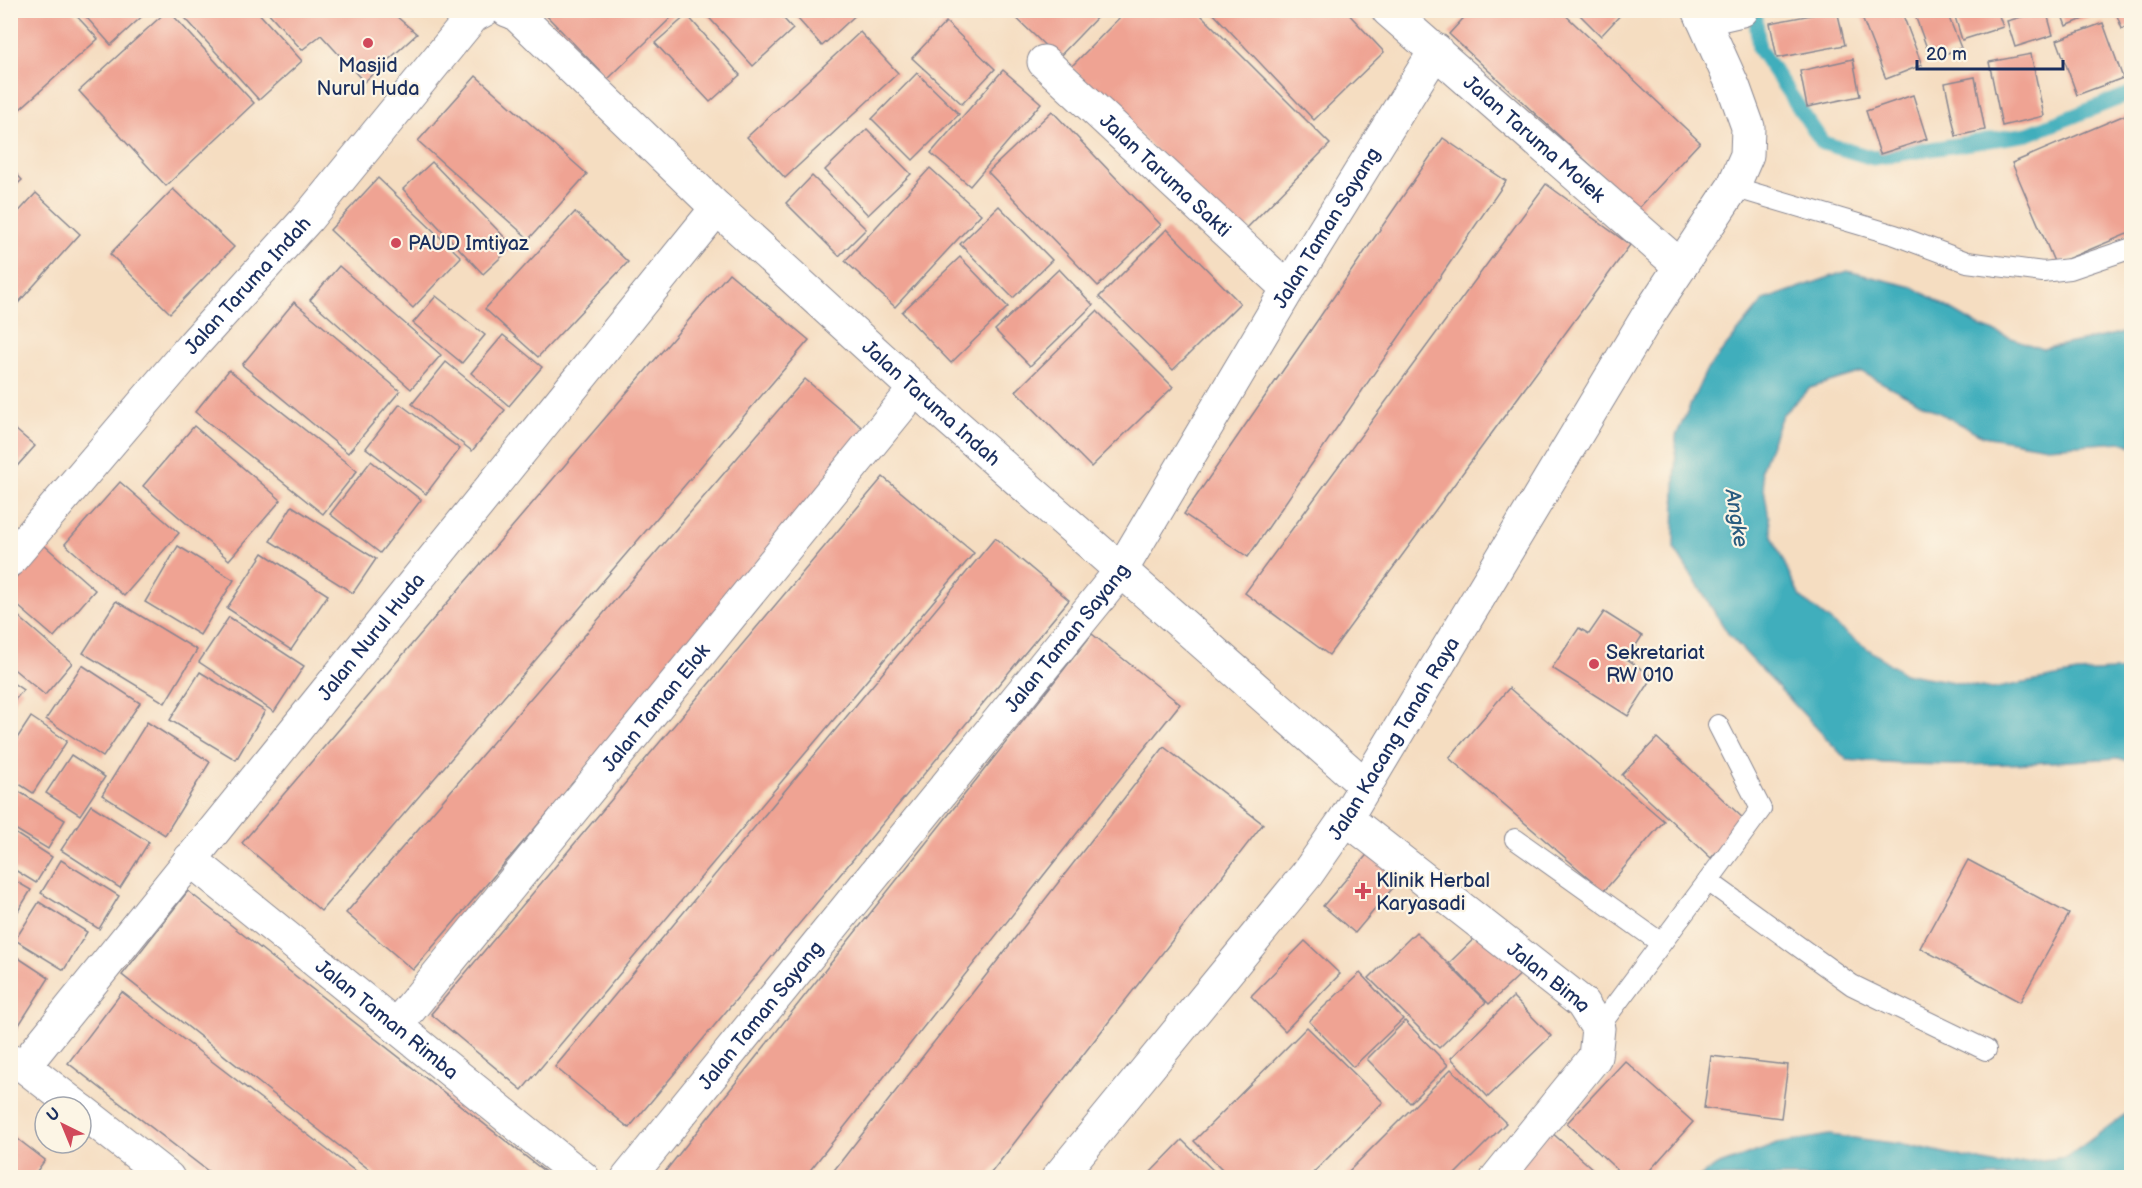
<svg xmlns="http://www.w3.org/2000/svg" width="2142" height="1188" viewBox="0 0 2142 1188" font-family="'Balsamiq Sans',sans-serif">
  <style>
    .water { fill: #40aebc; stroke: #2e6e8d; stroke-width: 1.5 }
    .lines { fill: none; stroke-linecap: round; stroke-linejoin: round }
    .stream { stroke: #40aebc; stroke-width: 15 }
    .building { fill: #efa393 }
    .service-casing { stroke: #888690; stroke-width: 22 }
    .minor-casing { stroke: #888690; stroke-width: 35 }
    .tertiary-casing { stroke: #888690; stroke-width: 35 }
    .service { stroke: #fff; stroke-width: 20 }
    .minor { stroke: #fff; stroke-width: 33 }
    .tertiary { stroke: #fff; stroke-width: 33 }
    .poi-dot { fill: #d1495b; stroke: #fcf5e5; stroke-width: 2 }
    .labels { text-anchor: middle; stroke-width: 4.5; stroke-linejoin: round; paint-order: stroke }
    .poi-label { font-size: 20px; fill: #1b2f5e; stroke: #fcf5e5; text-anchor: start }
    .street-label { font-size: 20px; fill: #1b2f5e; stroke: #fcf5e5 }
    .water-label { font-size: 21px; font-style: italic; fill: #285b7f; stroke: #fcf5e5 }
  </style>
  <rect width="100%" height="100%" fill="#fcf5e5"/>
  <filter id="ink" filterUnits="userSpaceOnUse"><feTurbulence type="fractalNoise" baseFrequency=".0167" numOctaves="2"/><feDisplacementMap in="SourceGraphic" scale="12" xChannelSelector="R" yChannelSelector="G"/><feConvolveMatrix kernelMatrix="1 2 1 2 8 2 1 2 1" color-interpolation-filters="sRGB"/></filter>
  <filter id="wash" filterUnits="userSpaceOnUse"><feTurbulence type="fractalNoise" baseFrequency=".008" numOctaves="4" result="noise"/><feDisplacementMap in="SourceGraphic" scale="24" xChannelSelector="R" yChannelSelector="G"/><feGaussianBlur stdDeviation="1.35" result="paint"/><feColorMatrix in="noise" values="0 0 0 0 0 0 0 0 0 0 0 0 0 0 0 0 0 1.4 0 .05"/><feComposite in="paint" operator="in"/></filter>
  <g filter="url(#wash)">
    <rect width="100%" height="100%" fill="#f5ddc1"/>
    <g class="water">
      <path d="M1847,271L1913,287L1981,327L2042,349L2131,331V446L2122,442L2047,447L1983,436L1862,372L1810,388L1782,415L1761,470L1772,536L1800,597L1848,635L1903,673L1992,689L2077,673L2131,670V762L2118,758C2027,764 1938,769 1847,760L1729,635L1674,548L1676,436L1706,371L1764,300Z"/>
      <polygon points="2131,1110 2131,1177 1700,1177 1714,1167 1778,1144 1829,1135 1909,1145 1998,1165 2067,1157"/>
    </g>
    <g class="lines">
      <polyline class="stream" points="1755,10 1759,49 1823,143 1873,158 2028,134 2132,93"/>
    </g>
    <g id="blocks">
      <g class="building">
        <polygon points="10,10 71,10 98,39 10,118"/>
        <polygon points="80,10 149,10 111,45"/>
        <polygon points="168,10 254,103 166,186 79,91"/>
        <polygon points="178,10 256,10 302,61 259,100"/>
        <polygon points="266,10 389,10 417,34 364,82 321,35 302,50"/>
        <polygon points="541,10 679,10 608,79"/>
        <polygon points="702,10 776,10 793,29 753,66"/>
        <polygon points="790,10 861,10 822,46"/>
        <polygon points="1008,10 1104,10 1058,58"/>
        <polygon points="1127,10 1196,10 1330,144 1241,234 1071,67"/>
        <polygon points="1210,10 1345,10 1384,52 1314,120"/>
        <polygon points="1471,10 1560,10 1700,142 1638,209 1449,34"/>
        <polygon points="1575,10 1625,10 1601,36"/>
        <polygon points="1837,10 1845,45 1777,58 1770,23"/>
        <polygon points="1859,10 1901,10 1922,65 1886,79"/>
        <polygon points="1913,10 1946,10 1961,48 1931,59"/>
        <polygon points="1953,10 1997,10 2003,27 1962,40"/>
        <polygon points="2046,10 2053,35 2015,47 2007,21"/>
        <polygon points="2060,10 2097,10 2098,13 2066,26"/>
        <polygon points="2115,10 2132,10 2132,25 2122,29"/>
        <polygon points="687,15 740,75 710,102 655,43"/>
        <polygon points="946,22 995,69 962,104 912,58"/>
        <polygon points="2103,23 2123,78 2077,95 2057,40"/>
        <polygon points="860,32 898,73 785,178 747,137"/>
        <polygon points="2031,54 2044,116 2002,126 1989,62"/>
        <polygon points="1853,59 1860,96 1807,107 1800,71"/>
        <polygon points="1003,70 1041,103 970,186 931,153"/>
        <polygon points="917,73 959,114 913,160 872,119"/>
        <polygon points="476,76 587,174 529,239 418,141"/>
        <polygon points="1975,77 1985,130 1956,136 1945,83"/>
        <polygon points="1913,95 1927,139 1880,154 1866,111"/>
        <polygon points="1052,111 1161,225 1098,286 988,172"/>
        <polygon points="2132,112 2132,232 2055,264 2012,163"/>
        <polygon points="867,129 911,174 868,215 825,170"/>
        <polygon points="1443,138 1506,181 1248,557 1184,514"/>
        <polygon points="432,162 513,246 483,274 403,189"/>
        <polygon points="10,167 22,180 10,191"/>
        <polygon points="930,168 981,214 895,307 845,261"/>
        <polygon points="812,176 866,229 839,256 786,203"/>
        <polygon points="378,178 461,257 413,308 330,230"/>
        <polygon points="1546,184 1630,245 1329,655 1245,593"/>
        <polygon points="173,189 234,247 170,313 110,254"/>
        <polygon points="36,193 80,234 10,312 10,221"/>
        <polygon points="999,206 1052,260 1013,298 960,244"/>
        <polygon points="575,212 628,262 538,357 485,309"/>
        <polygon points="1167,229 1240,303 1173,370 1099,297"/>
        <polygon points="960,257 1008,307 951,363 902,312"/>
        <polygon points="339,266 441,355 411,389 310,300"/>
        <polygon points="1059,269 1093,305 1030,366 995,330"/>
        <polygon points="729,273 809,340 321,911 242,843"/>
        <polygon points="436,296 485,335 462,363 413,323"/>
        <polygon points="294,302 400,391 348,453 242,365"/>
        <polygon points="1097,311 1173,387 1091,467 1016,391"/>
        <polygon points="503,335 542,367 509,406 471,373"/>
        <polygon points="446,362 505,410 472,451 412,404"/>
        <polygon points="229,370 357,471 323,514 195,412"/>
        <polygon points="805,379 872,436 413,970 346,913"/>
        <polygon points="400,404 460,449 426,494 366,448"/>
        <polygon points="10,425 35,446 10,474"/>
        <polygon points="194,426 281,500 229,560 143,486"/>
        <polygon points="371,461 421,500 380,553 330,514"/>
        <polygon points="883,477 974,553 522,1090 431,1014"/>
        <polygon points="120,482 179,533 124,596 65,544"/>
        <polygon points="292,506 376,559 353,593 270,541"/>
        <polygon points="995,538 1069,600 629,1128 555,1067"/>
        <polygon points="44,545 95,590 54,637 10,599 10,584"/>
        <polygon points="178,546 234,580 200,635 145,602"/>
        <polygon points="263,553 328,595 291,650 227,608"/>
        <polygon points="116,601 197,650 165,703 83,653"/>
        <polygon points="10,609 72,663 45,695 10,666"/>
        <polygon points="1604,612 1642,636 1627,659 1653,677 1628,716 1552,668 1579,628 1589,634"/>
        <polygon points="229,617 304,666 274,712 199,662"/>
        <polygon points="1092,634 1180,704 1127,770 804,1178 660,1178"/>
        <polygon points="82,665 140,703 103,757 46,719"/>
        <polygon points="200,672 265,711 236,760 170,720"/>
        <polygon points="10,681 23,690 10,706"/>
        <polygon points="1509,688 1664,821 1604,891 1449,758"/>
        <polygon points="31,717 67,741 33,793 10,778 10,749"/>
        <polygon points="147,722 210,762 165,835 102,795"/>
        <polygon points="1657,738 1745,820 1711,858 1622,775"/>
        <polygon points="1164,747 1263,824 987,1178 828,1178"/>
        <polygon points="71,755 105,777 80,815 46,793"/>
        <polygon points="10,786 65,820 48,849 10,826"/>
        <polygon points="91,805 149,842 120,888 61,850"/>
        <polygon points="10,830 52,857 36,883 10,867"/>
        <polygon points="1371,850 1402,877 1355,933 1323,906"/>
        <polygon points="61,860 119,896 99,929 41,893"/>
        <polygon points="1968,860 2069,914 2020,1002 1920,948"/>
        <polygon points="10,878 31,890 12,921 10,920"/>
        <polygon points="188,891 265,952 553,1178 380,1178 122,975"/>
        <polygon points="39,902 87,932 64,970 15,940"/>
        <polygon points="1485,928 1526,969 1489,1004 1449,963"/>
        <polygon points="1416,932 1486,1002 1439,1048 1369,978"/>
        <polygon points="1305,941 1340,974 1285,1031 1251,996"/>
        <polygon points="17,957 49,978 10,1039 10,967"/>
        <polygon points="1360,973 1403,1019 1353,1067 1309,1021"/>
        <polygon points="122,992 209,1059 364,1178 217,1178 68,1063"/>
        <polygon points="1513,997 1551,1036 1488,1097 1451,1058"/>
        <polygon points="1405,1021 1448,1065 1410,1103 1367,1059"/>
        <polygon points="1307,1027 1383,1102 1308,1178 1231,1178 1194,1141"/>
        <polygon points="1711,1056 1788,1065 1781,1118 1704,1108"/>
        <polygon points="1625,1061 1693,1122 1643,1178 1626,1178 1567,1123"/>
        <polygon points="1451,1069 1506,1123 1451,1178 1342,1178"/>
        <polygon points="1550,1131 1603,1178 1509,1178"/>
        <polygon points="10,1133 45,1160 32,1178 10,1178"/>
        <polygon points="1182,1140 1221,1178 1147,1176"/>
      </g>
    </g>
  </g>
  <g filter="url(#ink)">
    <use href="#blocks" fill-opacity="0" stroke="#888690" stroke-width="1.5"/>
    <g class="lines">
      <g class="service-casing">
        <g id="service">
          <polyline points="1733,187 1895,235 1967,262 2043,272 2070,269 2132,248"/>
          <polyline points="1515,839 1661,943"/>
          <polyline points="1708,881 1761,809 1718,725"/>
          <polyline points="1598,1028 1708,881 1852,985 1986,1050"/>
        </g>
      </g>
      <g class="minor-casing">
        <g id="minor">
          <path id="s1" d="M507,10L515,13L717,208L915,389L1366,786"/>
          <path id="s2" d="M1388,10L1680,266"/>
          <polyline points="1703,19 1742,10"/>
          <path id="s3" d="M1044,62L1288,289"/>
          <path id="s4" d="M10,560L194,344L307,219L473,16L484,10"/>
          <path id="s5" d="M1346,818L1582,1003L1598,1028L1595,1057L1497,1178"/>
          <path id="s6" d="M190,859L583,1178"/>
          <path id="s7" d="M396,1026L915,389"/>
          <polyline points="10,1061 24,1066 77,1107"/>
          <path id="s8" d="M24,1066L717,208"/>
          <polyline points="81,1110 168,1178"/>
          <path id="s9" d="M628,1178L1120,572L1288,289L1436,50"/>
        </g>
      </g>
      <g class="tertiary-casing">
        <g id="tertiary">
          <path id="s10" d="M1058,1178L1307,874L1346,818L1649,314L1733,187L1747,155L1748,127L1734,88L1699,10"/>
        </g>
      </g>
      <use href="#service" class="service"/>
      <use href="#minor" class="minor"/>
      <use href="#tertiary" class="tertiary"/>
    </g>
  </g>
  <g class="poi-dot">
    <circle cx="368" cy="43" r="6"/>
    <circle cx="396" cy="243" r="6"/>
    <circle cx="1594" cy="664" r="6"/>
    <path d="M1360 882h6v6h6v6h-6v6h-6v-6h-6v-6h6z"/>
  </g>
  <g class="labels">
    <g class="poi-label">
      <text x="368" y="72" text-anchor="middle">Masjid<tspan x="368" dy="23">Nurul Huda</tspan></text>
      <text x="408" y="250">PAUD Imtiyaz</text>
      <text x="1606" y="659">Sekretariat<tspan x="1606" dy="23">RW 010</tspan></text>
      <text x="1376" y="887">Klinik Herbal<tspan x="1376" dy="23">Karyasadi</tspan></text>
    </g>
    <g class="street-label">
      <text dy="7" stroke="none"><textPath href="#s2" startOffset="195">Jalan Taruma Molek</textPath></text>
      <text dy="7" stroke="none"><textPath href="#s3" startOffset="166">Jalan Taruma Sakti</textPath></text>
      <text dy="7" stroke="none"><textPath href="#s9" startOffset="1182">Jalan Taman Sayang</textPath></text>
      <text dy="7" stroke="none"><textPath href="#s4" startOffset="363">Jalan Taruma Indah</textPath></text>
      <text dy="7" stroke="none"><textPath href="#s1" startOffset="579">Jalan Taruma Indah</textPath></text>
      <text dy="7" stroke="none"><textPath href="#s8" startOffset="552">Jalan Nurul Huda</textPath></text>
      <text dy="7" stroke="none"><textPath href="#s9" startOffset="696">Jalan Taman Sayang</textPath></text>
      <text dy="7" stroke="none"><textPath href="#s7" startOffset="411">Jalan Taman Elok</textPath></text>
      <text dy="7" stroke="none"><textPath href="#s10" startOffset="554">Jalan Kacang Tanah Raya</textPath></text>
      <text dy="7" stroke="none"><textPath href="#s5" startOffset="258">Jalan Bima</textPath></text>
      <text dy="7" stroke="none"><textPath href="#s9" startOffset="210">Jalan Taman Sayang</textPath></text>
      <text dy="7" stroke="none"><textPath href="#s6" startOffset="254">Jalan Taman Rimba</textPath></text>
    </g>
    <g class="water-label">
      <text transform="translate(1737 518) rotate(81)" y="7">Angke</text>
    </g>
  </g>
  <rect width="2142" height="1188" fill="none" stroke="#fcf5e5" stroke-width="36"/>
  <g transform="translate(63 1125) rotate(317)"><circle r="28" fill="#fcf5e5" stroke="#a2a6af" stroke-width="1.5"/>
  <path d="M0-4.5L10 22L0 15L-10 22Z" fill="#d1495b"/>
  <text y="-9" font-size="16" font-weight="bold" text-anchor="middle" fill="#1b2f5e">U</text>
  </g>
  <path d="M1917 60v9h146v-9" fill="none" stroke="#1b2f5e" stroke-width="3"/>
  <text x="1926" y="60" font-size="18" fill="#1b2f5e" stroke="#fcf5e5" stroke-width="4.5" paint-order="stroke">20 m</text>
</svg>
